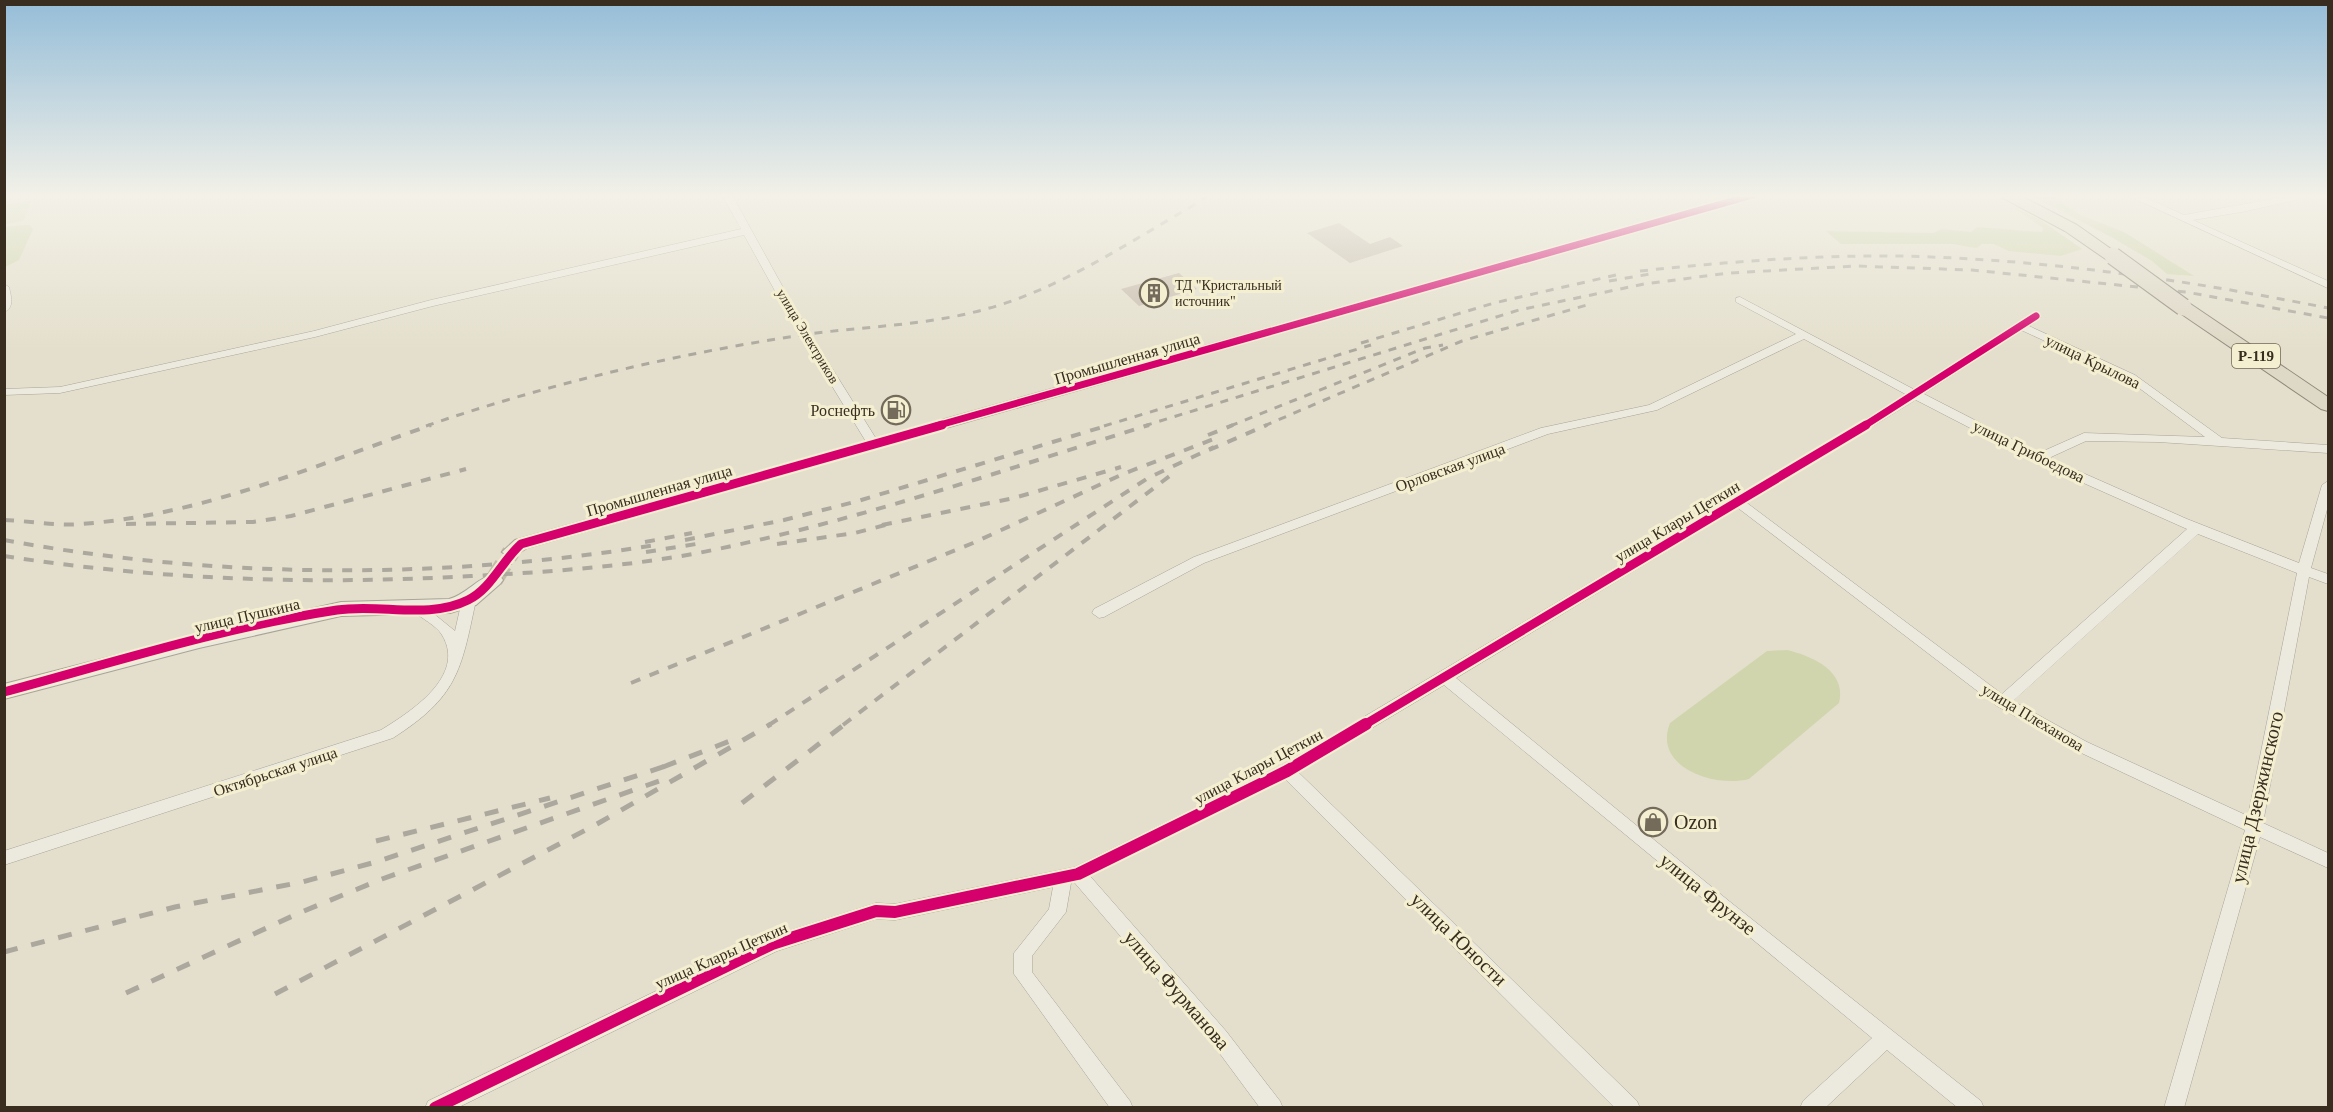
<svg xmlns="http://www.w3.org/2000/svg" width="2333" height="1112" viewBox="0 0 2333 1112" font-family="'Times New Roman',serif">
  <style>
    .green { fill: #d0d5ae }
    .building { fill: #c8bdad }
    .lines { fill: none; stroke-linecap: round; stroke-linejoin: round }
    .tertiary-tunnel { stroke: #c2bba9; stroke-width: 18; stroke-dasharray: 18 9; stroke-linecap: butt }
    .minor-casing { stroke: #a9a495; stroke-width: 1 }
    .tertiary-casing { stroke: #a9a495; stroke-width: 2 }
    .trunk-casing { stroke: #8f897c; stroke-width: 2 }
    .minor { fill: #ece9de; fill-rule: evenodd }
    .tertiary { fill: #ece9de; fill-rule: evenodd }
    .trunk { fill: #ded8c6; fill-rule: evenodd }
    .rail-far2 { stroke: #aca89e; stroke-width: 3; stroke-dasharray: 8 8; stroke-linecap: butt }
    .rail-far1 { stroke: #aca89e; stroke-width: 4; stroke-dasharray: 10 10; stroke-linecap: butt }
    .rail { stroke: #aca89e; stroke-width: 5; stroke-dasharray: 14 14; stroke-linecap: butt }
    .trunk-bridge-casing { stroke: #8f897c; stroke-width: 19; stroke-linecap: butt }
    .trunk-bridge { stroke: #ded8c6; stroke-width: 17 }
    .cycleway-far2-casing { stroke: #f5efd2; stroke-width: 10 }
    .cycleway-far1-casing { stroke: #f5efd2; stroke-width: 13 }
    .cycleway-casing { stroke: #f5efd2; stroke-width: 16 }
    .cycleway-far2 { stroke: #d6006c; stroke-width: 7 }
    .cycleway-far1 { stroke: #d6006c; stroke-width: 9 }
    .cycleway { stroke: #d6006c; stroke-width: 12 }
    .labels { text-anchor: middle; stroke-width: 6; stroke-linejoin: round; paint-order: stroke }
    .far-poi-label { font-size: 14px; fill: #382d1e; stroke: #f5efd2; text-anchor: start }
    .far-street-label { font-size: 14px; fill: #382d1e; stroke: #f5efd2 }
    .shield { fill: #f5efd2; stroke: #716754; stroke-width: 1.5 }
    .shield-label { font-size: 15px; font-weight: bold; fill: #382d1e }
    .street-label { font-size: 16px; fill: #382d1e; stroke: #f5efd2 }
    .poi-label { font-size: 16px; fill: #382d1e; stroke: #f5efd2; text-anchor: end }
    .near-street-label { font-size: 20px; fill: #382d1e; stroke: #f5efd2 }
    .near-poi-label { font-size: 20px; fill: #382d1e; stroke: #f5efd2; text-anchor: start }
  </style>
  <rect width="100%" height="100%" fill="#e4dfcc"/>
  <g class="green">
    <polygon points="2030,195 2054,196 2080,215 2124,232 2194,276 2167,274 2152,261 2113,238"/>
    <polygon points="31,201 23,221 5,224 5,205"/>
    <polygon points="2011,206 2039,219 2082,249 2061,256 2009,251 1994,244 1982,244 1976,248 1953,244 1841,244 1826,231 1933,233 1942,229 1971,232 1977,227 2042,232 2043,228"/>
    <polygon points="23,225 30,225 33,229 19,260 5,267 5,227"/>
    <path d="M1787,650C1812,656 1847,671 1839,703L1749,779C1716,788 1652,768 1670,723L1767,651Z"/>
  </g>
  <g class="building">
    <polygon points="1339,223 1370,244 1390,237 1403,246 1350,263 1307,233"/>
    <polygon points="1179,273 1197,289 1139,306 1121,289"/>
  </g>
  <g class="lines">
    <polyline class="tertiary-tunnel" points="494,580 511,552"/>
    <g class="minor-casing">
      <g id="minor">
        <polygon points="722,195 732,195 795,309 880,445 878,448 874,449 868,445 785,309 744,235 433,306 315,337 60,393 4,395 4,389 60,387 314,331 431,300 741,229"/>
        <polygon points="2127,195 2139,195 2184,215 2295,195 2310,195 2309,197 2242,212 2193,220 2328,281 2328,288"/>
        <path d="M4,284L9,287C11,296 15,308 4,312Z"/>
        <path d="M1740,297L1915,390L2032,314H2040V318L2029,326L2135,375L2222,438L2328,445V453L2158,442L2086,441L2049,458L2187,519L2299,563L2322,485L2328,481V506L2311,568L2328,574V584L2309,577L2263,823L2328,853V868L2260,837L2184,1108H2164L2245,830L2075,750L1997,706L1738,508L1456,678L1729,901L1981,1101L1984,1108H1958L1887,1050L1825,1108H1800L1803,1101L1872,1038L1444,685L1298,772L1637,1101L1640,1108H1615L1285,779L1090,876L1226,1031L1280,1101L1283,1108H1260L1212,1043L1074,882L1071,883L1066,912L1032,956V972L1130,1101L1133,1108H1110L1014,974V953L1049,909L1053,887L895,920L876,919L777,951L457,1108H425L428,1101L766,938L876,903L895,904L1075,867L1281,766L1907,395L1804,339L1657,410L1548,434L1204,563L1104,617L1099,618L1092,613L1094,609L1194,557L1541,428L1649,405L1796,334L1736,302V298ZM2021,330L2127,379L2205,437L2084,433L2039,453L1924,394ZM1916,400L2034,461L2187,529L2002,694L1747,503ZM2198,534L2297,573L2248,816L2087,742L2013,701Z"/>
        <path d="M469,595L476,600C461,672 457,697 393,738L4,865V851L381,730C410,712 467,676 442,635C437,626 421,618 413,611L411,608L413,605H423L455,631L462,600Z"/>
      </g>
    </g>
    <g class="tertiary-casing">
      <g id="tertiary">
        <polygon points="1741,195 1759,195 527,548 511,558 502,552 515,540"/>
        <path d="M494,574L500,576L503,580L500,584L476,605L450,613L341,616L199,648L4,699V684L199,634L341,602L449,599C467,594 477,578 494,574Z"/>
      </g>
    </g>
    <g class="trunk-casing">
      <g id="trunk">
        <polygon points="2001,195 2019,195 2077,225 2121,256 2113,261 2107,260 2065,231 2003,198"/>
        <polygon points="2183,302 2189,303 2328,397 2328,411 2321,409 2177,311 2174,307 2177,303"/>
      </g>
    </g>
    <use href="#minor" class="minor"/>
    <use href="#tertiary" class="tertiary"/>
    <use href="#trunk" class="trunk"/>
    <g class="rail-far2">
      <path d="M1640,271C1726,262 1812,255 1899,256C2044,259 2186,280 2328,308"/>
      <polyline points="1609,281 1650,274"/>
      <polyline points="1361,343 1494,303 1616,275"/>
      <path d="M426,426C547,384 676,354 802,335C863,326 926,326 986,309C1063,288 1132,240 1201,201L1207,195"/>
      <polyline points="1104,426 1371,345"/>
      <polyline points="1144,426 1519,310 1644,284 1729,273 1856,266 1972,270 2186,292 2328,318"/>
      <polyline points="1230,426 1425,348 1443,345"/>
      <polyline points="1264,426 1462,341 1587,305"/>
    </g>
    <g class="rail-far1">
      <polyline points="1208,435 1233,425"/>
      <polyline points="1209,450 1267,425"/>
      <path d="M4,520C30,521 56,526 81,524C204,515 316,465 431,425"/>
      <polyline points="126,524 253,522 291,516 466,469"/>
      <polyline points="882,525 1014,498 1121,467"/>
      <path d="M4,540C215,579 443,580 655,545"/>
      <polyline points="685,540 784,520 858,501 1109,425"/>
      <polyline points="645,542 692,533"/>
      <polyline points="777,544 855,533 889,524"/>
      <polyline points="646,552 696,544"/>
      <path d="M4,556C159,580 314,585 471,576C547,572 623,567 698,553C851,523 1000,471 1149,425"/>
      <polyline points="631,683 973,543 1123,474 1219,437"/>
      <polyline points="769,725 1148,478 1214,447"/>
      <polyline points="843,725 1171,475"/>
    </g>
    <g class="rail">
      <polyline points="663,767 730,741"/>
      <polyline points="742,803 845,724"/>
      <polyline points="376,841 550,798"/>
      <polyline points="4,952 175,907 302,882 376,862 669,765"/>
      <polyline points="126,993 299,913 382,879 662,780"/>
      <polyline points="275,994 597,824 771,724"/>
    </g>
    <g class="trunk-bridge-casing">
      <polyline id="trunk-bridge" points="2113,256 2183,307"/>
    </g>
    <use href="#trunk-bridge" class="trunk-bridge"/>
    <g class="cycleway-far2-casing">
      <g id="cycleway-far2">
        <polyline points="936,426 1753,195"/>
        <polyline points="1864,426 2036,316"/>
      </g>
    </g>
    <g class="cycleway-far1-casing">
      <g id="cycleway-far1">
        <path d="M4,692C114,662 225,627 337,610C379,603 428,620 468,600C491,589 502,561 521,544L942,425"/>
        <polyline points="1364,725 1866,425"/>
      </g>
    </g>
    <g class="cycleway-casing">
      <polyline id="cycleway" points="435,1108 772,944 876,911 895,912 1078,874 1287,771 1366,724"/>
    </g>
    <use href="#cycleway-far2" class="cycleway-far2"/>
    <use href="#cycleway-far1" class="cycleway-far1"/>
    <use href="#cycleway" class="cycleway"/>
  </g>
  <linearGradient id="sky" x2="0" y2="1"><stop stop-color="#95bdd8"/><stop offset="0.56" stop-color="#f3f1e8"/><stop offset="1" stop-color="#f3f1e8" stop-opacity="0"/></linearGradient>
  <rect width="2333" height="350" fill="url(#sky)"/>
  <defs>
    <g id="building-ring" transform="scale(1.5)"><circle r="9.5" fill="#f5efd2" stroke="#746b5b" stroke-width="1.5"/><path d="M-4-6H4V6H1V3H-1V6H-4ZM-2.5-4.3h1.7v1.8h-1.7ZM.8-4.3h1.7v1.8H.8ZM-2.5-1h1.7V.8h-1.7ZM.8-1h1.7V.8H.8Z" fill="#746b5b"/></g>
    <g id="fuel-ring" transform="scale(1.5)"><circle r="9.5" fill="#f5efd2" stroke="#746b5b" stroke-width="1.5"/><path d="M-5.5-6h7V0h2V4h1.3V-2.5L3-4.5l.8-.8L6-3V5H2.5V1h-1V6h-7ZM-4.2-4.7v3.2H.2V-4.7Z" fill="#746b5b"/></g>
    <g id="shop-ring" transform="scale(1.5)"><circle r="9.5" fill="#f5efd2" stroke="#746b5b" stroke-width="1.5"/><path d="M-5-2.5h2.3a2.7 3.5 0 0 1 5.4 0H5L5.5 6h-11ZM-1.5-2.5h3a1.5 2.3 0 0 0-3 0Z" fill="#746b5b"/></g>
  </defs>
  <g fill-rule="evenodd">
    <use href="#building-ring" x="1154" y="293"/>
    <use href="#fuel-ring" x="896" y="410"/>
    <use href="#shop-ring" x="1653" y="822"/>
  </g>
  <g class="labels">
    <g class="far-poi-label">
      <text x="1175" y="290">ТД "Кристальный<tspan x="1175" dy="16">источник"</tspan></text>
    </g>
    <g class="far-street-label">
      <text transform="translate(808 336) rotate(59)" y="5">улица Электриков</text>
    </g>
    <rect class="shield" x="2232" y="344" width="48" height="24" rx="4.5"/>
    <g class="shield-label">
      <text x="2256" y="361">Р-119</text>
    </g>
    <g class="street-label">
      <text transform="translate(1127 358) rotate(-16)" y="6">Промышленная улица</text>
      <text transform="translate(2093 361) rotate(26)" y="6">улица Крылова</text>
      <text transform="translate(2029 451) rotate(26)" y="6">улица Грибоедова</text>
      <text transform="translate(1450 467) rotate(-20)" y="6">Орловская улица</text>
      <text transform="translate(659 490) rotate(-16)" y="6">Промышленная улица</text>
      <text transform="translate(1677 521) rotate(-31)" y="6">улица Клары Цеткин</text>
      <text transform="translate(247 615) rotate(-13)" y="6">улица Пушкина</text>
      <text transform="translate(2033 717) rotate(31)" y="6">улица Плеханова</text>
      <text transform="translate(1258 766) rotate(-28)" y="6">улица Клары Цеткин</text>
      <text transform="translate(275 771) rotate(-18)" y="6">Октябрьская улица</text>
      <text transform="translate(721 955) rotate(-24)" y="6">улица Клары Цеткин</text>
    </g>
    <g class="poi-label">
      <text x="875" y="416">Роснефть</text>
    </g>
    <g class="near-street-label">
      <text transform="translate(2257 797) rotate(-77)" y="7">улица Дзержинского</text>
      <text transform="translate(1708 894) rotate(39)" y="7">улица Фрунзе</text>
      <text transform="translate(1459 939) rotate(44)" y="7">улица Юности</text>
      <text transform="translate(1177 990) rotate(49)" y="7">улица Фурманова</text>
    </g>
    <g class="near-poi-label">
      <text x="1674" y="829">Ozon</text>
    </g>
  </g>
  <rect width="2333" height="1112" fill="none" stroke="#382d1e" stroke-width="12"/>
</svg>
